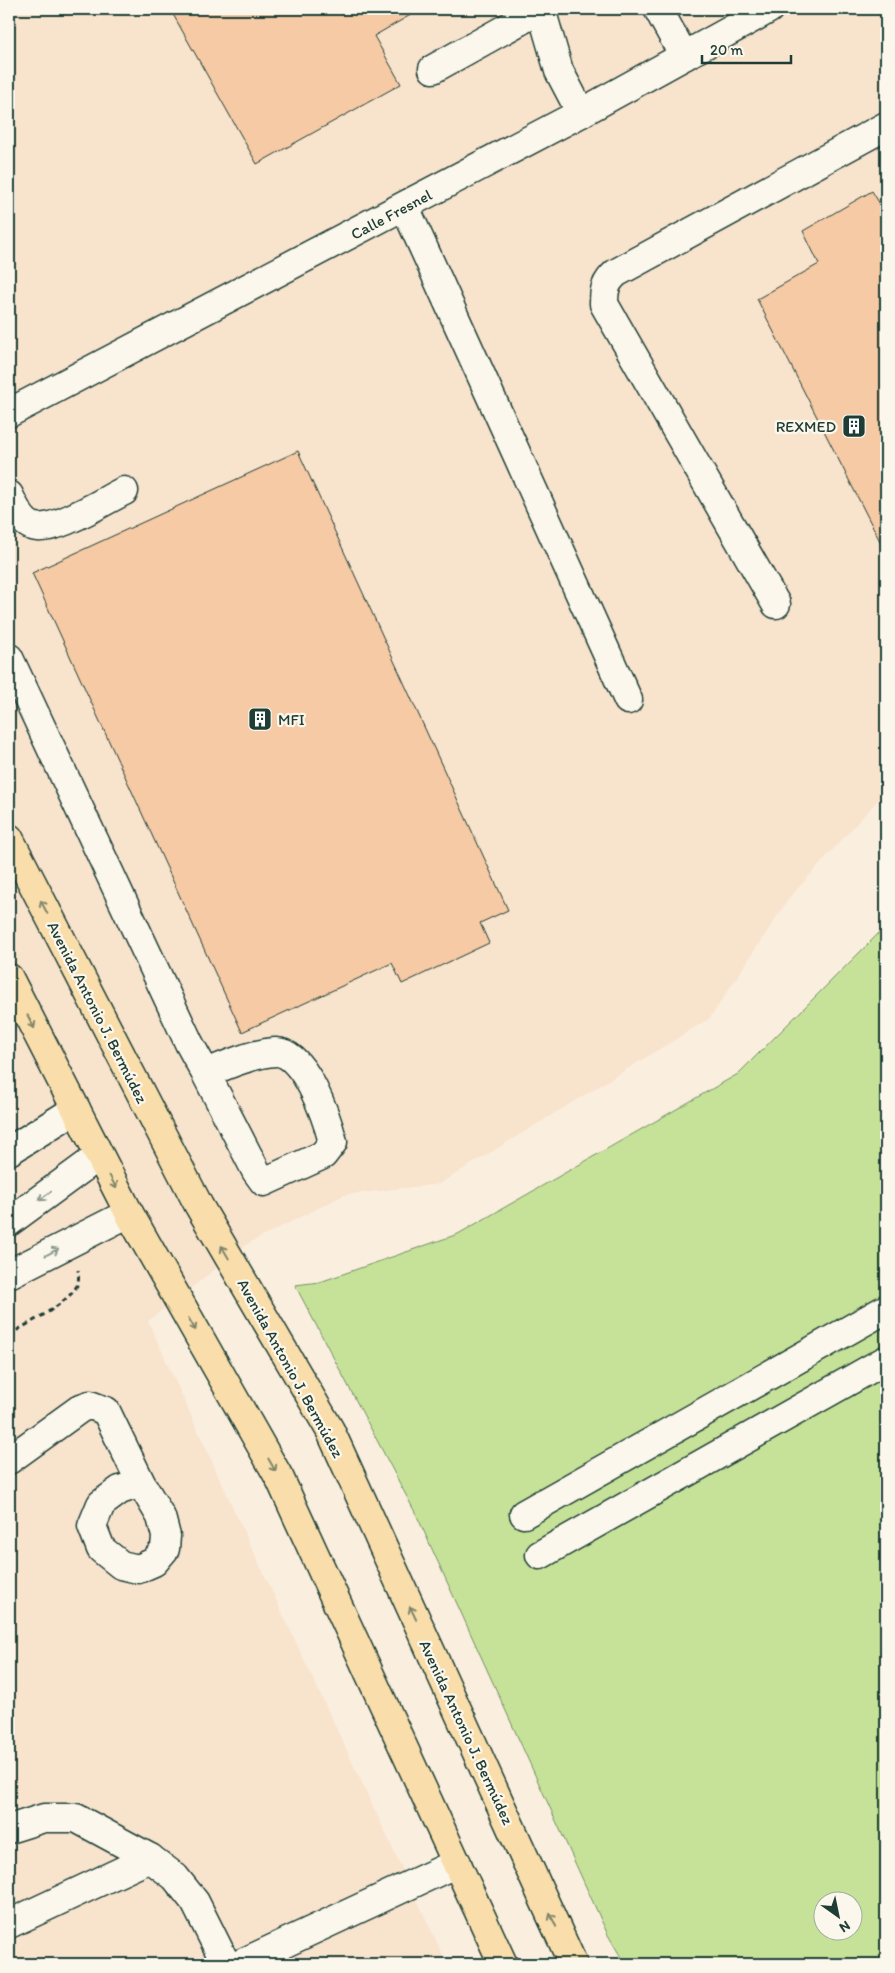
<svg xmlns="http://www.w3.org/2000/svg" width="895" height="1973" viewBox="0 0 895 1973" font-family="Itim,sans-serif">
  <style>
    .built { fill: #f8e3cd }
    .green { fill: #c6e299; stroke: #729066; fill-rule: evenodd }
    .building { fill: #f5caa4; stroke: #1f3d34 }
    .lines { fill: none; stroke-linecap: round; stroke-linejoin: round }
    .minor-casing { stroke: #1f3d34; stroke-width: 31 }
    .major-casing { stroke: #1f3d34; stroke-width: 31 }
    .path { stroke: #1f3d34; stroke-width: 3; stroke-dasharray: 5 4; stroke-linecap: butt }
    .minor { stroke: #fbf7ec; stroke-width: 28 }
    .major { stroke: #f9deab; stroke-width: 28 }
    .oneway { stroke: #81856a }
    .oneway2 { stroke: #8d9a90 }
    .labels { text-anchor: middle; stroke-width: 4.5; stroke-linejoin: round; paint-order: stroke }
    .street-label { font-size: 16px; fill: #1f3d34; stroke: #fbf7ec }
    .poi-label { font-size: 16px; fill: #1f3d34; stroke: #fbf7ec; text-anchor: end }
  </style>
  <rect width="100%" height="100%" fill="#faeede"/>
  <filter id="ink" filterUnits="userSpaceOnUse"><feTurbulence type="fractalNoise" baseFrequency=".02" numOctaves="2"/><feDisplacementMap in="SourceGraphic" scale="10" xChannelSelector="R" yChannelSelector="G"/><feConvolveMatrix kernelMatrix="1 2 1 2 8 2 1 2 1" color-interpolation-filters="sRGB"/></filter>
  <g filter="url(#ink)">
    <polygon class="built" points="9,9 886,9 886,791 789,898 710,1018 439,1184 344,1195 249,1243 148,1321 238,1519 447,1964 9,1964"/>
    <path class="green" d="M886,926V1964H625L608,1935L417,1516L295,1285L320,1282L458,1234L738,1074ZM822,1900H852V1930H822Z"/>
    <g class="building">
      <polygon points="170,9 421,9 374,36 401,84 257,164"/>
      <polygon points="872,191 880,204 886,201 886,553 757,299 819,264 803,231"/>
      <polygon points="298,451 508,910 480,923 489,943 402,984 392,963 242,1032 32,573"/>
    </g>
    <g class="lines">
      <g class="minor-casing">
        <g id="minor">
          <polyline points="541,9 559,71 581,113"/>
          <polyline points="658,9 684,56"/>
          <polyline points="433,69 541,9"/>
          <polyline points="405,207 628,700"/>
          <polyline points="9,413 581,113 769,9"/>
          <path d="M9,495C14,505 20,521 32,526C53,534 103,501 124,491"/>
          <path d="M776,604L604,304C604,290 605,283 616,273L886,126"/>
          <path d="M9,658L189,1043L206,1074C222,1066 258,1052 276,1052C305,1052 327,1119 333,1142L323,1155L264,1182L256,1171L206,1074"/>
          <polyline points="9,1151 76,1109"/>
          <polyline points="9,1222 99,1156"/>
          <polyline points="9,1274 129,1213"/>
          <polyline points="9,1460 81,1408 90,1405 106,1411 141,1483 161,1517 166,1536 165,1549 154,1562 138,1569 121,1565 101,1549 92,1526 101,1504 120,1490 141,1483"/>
          <polyline points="524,1514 886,1309"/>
          <polyline points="540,1555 886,1360"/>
          <polyline points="9,1829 44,1818 76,1818 150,1858 175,1877 195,1902 226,1964"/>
          <polyline points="9,1924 150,1858"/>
          <polyline points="240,1964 457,1863"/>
        </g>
      </g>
      <g class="major-casing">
        <g id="major">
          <polyline points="9,838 199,1206 330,1430 573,1964"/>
          <polyline points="9,978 129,1213 280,1479 503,1964"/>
        </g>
      </g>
      <path class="path" d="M9,1335C28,1323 61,1308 75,1289C79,1283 79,1277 78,1270"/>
      <use href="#minor" class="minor"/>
      <use href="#major" class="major"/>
    </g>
    <defs><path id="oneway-shaft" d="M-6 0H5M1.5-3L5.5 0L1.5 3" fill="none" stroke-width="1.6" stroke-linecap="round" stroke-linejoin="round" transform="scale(1.25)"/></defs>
    <g class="oneway">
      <use href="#oneway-shaft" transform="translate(44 907) rotate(-117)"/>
      <use href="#oneway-shaft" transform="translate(31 1022) rotate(63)"/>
      <use href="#oneway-shaft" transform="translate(113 1182) rotate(62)"/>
      <use href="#oneway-shaft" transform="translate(225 1252) rotate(-120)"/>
      <use href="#oneway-shaft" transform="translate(192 1324) rotate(60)"/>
      <use href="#oneway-shaft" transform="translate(272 1465) rotate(60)"/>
      <use href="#oneway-shaft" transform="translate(413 1613) rotate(-115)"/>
      <use href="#oneway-shaft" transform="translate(553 1920) rotate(-115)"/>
    </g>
    <g class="oneway2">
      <use href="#oneway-shaft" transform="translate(45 1196) rotate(143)"/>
      <use href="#oneway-shaft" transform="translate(52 1252) rotate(-28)"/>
    </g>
  </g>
  <defs>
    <g id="building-square" transform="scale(1.25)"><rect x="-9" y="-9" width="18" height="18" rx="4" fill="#1f3d34" stroke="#fbf7ec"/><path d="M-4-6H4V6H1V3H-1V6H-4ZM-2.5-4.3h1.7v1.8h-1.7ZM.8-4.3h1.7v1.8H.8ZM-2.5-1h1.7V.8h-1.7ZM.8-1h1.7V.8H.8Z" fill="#fff"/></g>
  </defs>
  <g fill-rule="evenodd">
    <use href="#building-square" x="854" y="426"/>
    <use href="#building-square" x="260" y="719"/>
  </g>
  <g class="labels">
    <g class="street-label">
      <text transform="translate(391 214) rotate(-28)" y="6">Calle Fresnel</text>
      <text transform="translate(98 1012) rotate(63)" y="6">Avenida Antonio J. Bermúdez</text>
      <text transform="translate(291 1368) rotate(61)" y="6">Avenida Antonio J. Bermúdez</text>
      <text transform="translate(467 1732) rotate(65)" y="6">Avenida Antonio J. Bermúdez</text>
    </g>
    <g class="poi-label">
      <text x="836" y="432">REXMED</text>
      <text x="278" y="725" text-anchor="start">MFI</text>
    </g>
  </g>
  <rect width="895" height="1973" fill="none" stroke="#fbf7ec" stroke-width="30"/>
  <rect x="15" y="15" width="865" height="1943" fill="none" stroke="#1f3d34" stroke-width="2" filter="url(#ink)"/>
  <g transform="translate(838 1916) rotate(147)"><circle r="24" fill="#fbf7ec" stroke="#a3ada2"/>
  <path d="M0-4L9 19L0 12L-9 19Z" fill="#1f3d34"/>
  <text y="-8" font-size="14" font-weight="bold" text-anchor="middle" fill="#1f3d34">N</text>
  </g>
  <path d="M702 55v8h89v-8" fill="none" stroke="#1f3d34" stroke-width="2.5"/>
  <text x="710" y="55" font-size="15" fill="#1f3d34" stroke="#fbf7ec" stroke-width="4" paint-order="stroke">20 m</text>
</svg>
